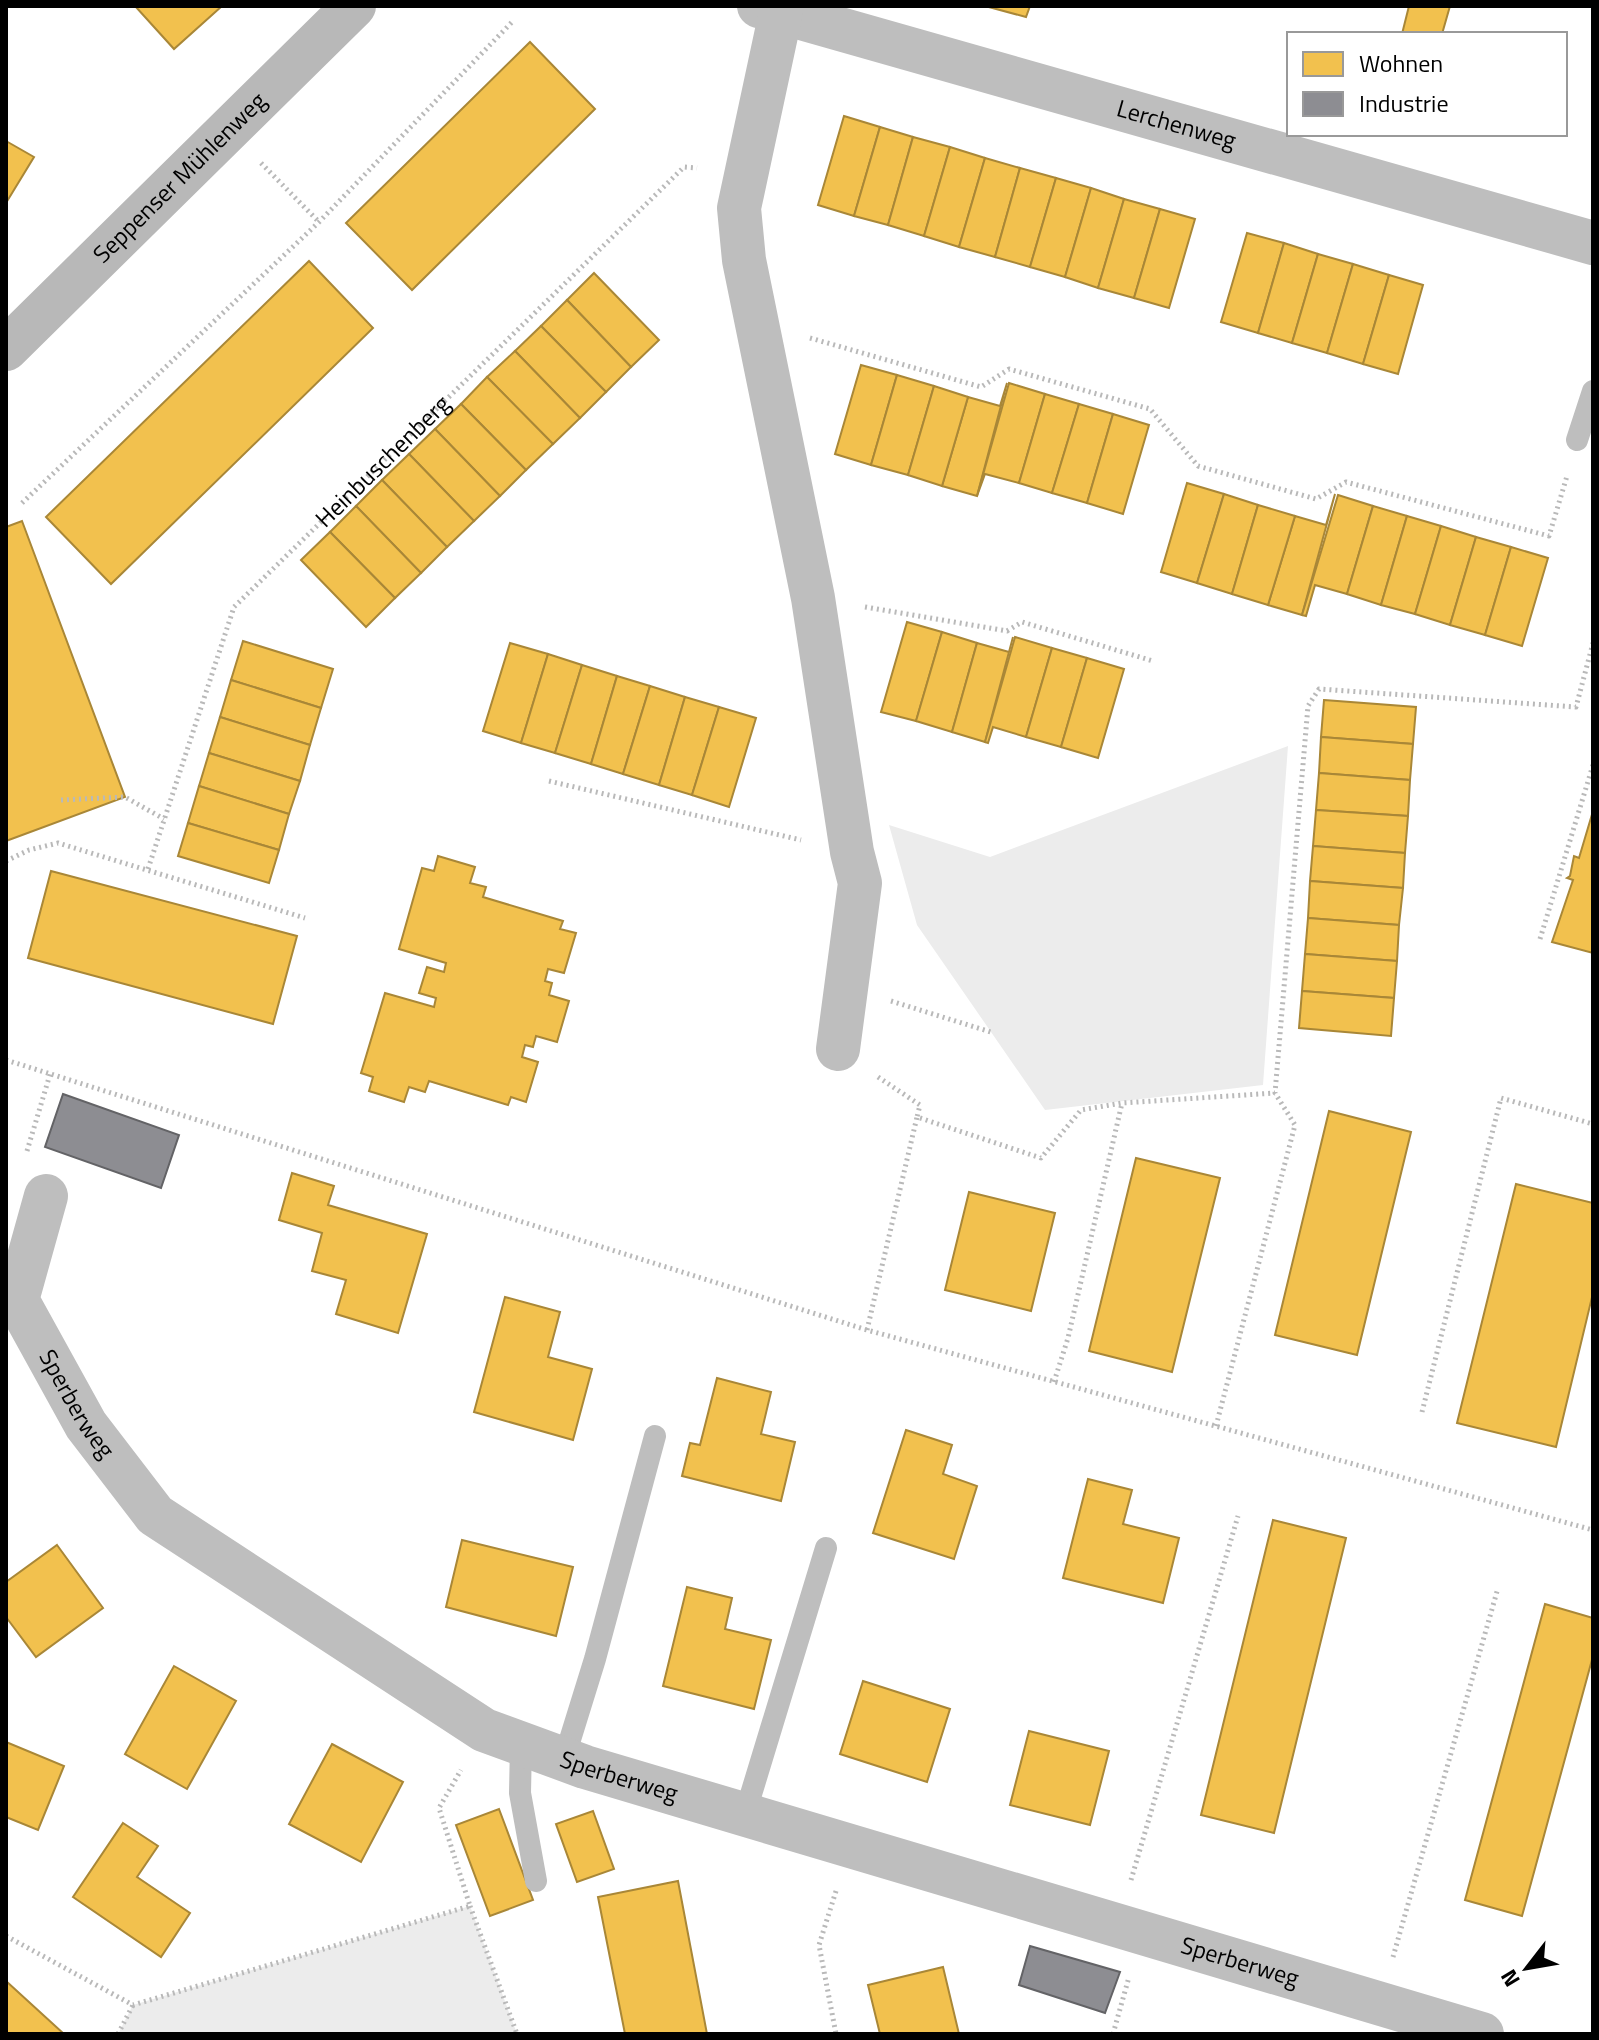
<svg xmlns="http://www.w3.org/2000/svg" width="1599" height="2040" viewBox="0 0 1599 2040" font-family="'Titillium Web',sans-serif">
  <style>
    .green { fill: #ececec }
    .homes { fill: #f2c14e; stroke: #a98737; stroke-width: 2 }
    .industry { fill: #8d8d92; stroke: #636366; stroke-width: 2 }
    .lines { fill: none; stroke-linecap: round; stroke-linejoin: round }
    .path { stroke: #b9b9b9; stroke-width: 5; stroke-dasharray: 2 4; stroke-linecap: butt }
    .lane { stroke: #bebebe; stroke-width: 22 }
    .street { stroke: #bebebe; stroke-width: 44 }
    .secondary { stroke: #b8b8b8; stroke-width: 44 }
    .labels { text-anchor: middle; stroke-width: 8; stroke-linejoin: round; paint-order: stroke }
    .street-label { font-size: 24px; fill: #000; stroke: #fff }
  </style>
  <rect width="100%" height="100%" fill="#fff"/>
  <g class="green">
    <polygon points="1288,746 1263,1085 1045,1110 917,925 889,825 990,857"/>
    <polygon points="470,1906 517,2034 118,2034 133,2005"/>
  </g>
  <g class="homes">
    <polygon points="135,6 222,6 174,49"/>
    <polygon points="985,6 1030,6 1026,17"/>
    <polygon points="1409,6 1450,6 1442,34 1402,34"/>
    <polygon points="530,42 595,109 412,290 346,223"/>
    <polygon points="844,116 880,127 854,216 818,205"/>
    <polygon points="880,127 913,137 888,225 854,216"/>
    <polygon points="913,137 950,147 924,236 888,225"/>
    <polygon points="6,141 34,157 6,203"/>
    <polygon points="950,147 985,158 959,247 924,236"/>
    <polygon points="985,158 1020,168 995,257 959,247"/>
    <polygon points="1020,168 1056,178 1030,267 995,257"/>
    <polygon points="1056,178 1091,188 1065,277 1030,267"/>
    <polygon points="1091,188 1124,199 1098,288 1065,277"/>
    <polygon points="1124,199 1160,209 1134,298 1098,288"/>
    <polygon points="1160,209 1195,219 1169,308 1134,298"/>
    <polygon points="1247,233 1284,243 1258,333 1221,322"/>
    <polygon points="1284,243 1318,254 1292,343 1258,333"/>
    <polygon points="1318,254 1353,264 1327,353 1292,343"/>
    <polygon points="309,261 373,328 111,584 46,517"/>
    <polygon points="1353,264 1389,275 1363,364 1327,353"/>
    <polygon points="594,273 659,340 631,367 567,300"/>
    <polygon points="1389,275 1423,285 1398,374 1363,364"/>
    <polygon points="567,300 631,367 606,392 541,326"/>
    <polygon points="541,326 606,392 580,418 515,351"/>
    <polygon points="515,351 580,418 553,444 487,377"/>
    <polygon points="861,365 897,375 871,465 835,454"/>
    <polygon points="897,375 934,386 908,475 871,465"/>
    <polygon points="487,377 553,444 526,470 461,404"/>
    <polygon points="1007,383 977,496 942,486 968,397 1000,406"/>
    <polygon points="1009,383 1045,394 1019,483 985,474 977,496"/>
    <polygon points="934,386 968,397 942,486 908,475"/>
    <polygon points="1045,394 1079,404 1052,493 1019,483"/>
    <polygon points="461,404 526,470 500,496 435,429"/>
    <polygon points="1079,404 1113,414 1087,503 1052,493"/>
    <polygon points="1113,414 1149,425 1123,514 1087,503"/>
    <polygon points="435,429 500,496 474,521 409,454"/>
    <polygon points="409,454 474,521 447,547 382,480"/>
    <polygon points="382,480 447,547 421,573 356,506"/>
    <polygon points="1187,483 1224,494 1197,583 1161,572"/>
    <polygon points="1224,494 1258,505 1232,594 1197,583"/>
    <polygon points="1335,494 1302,615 1268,605 1295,516 1326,525"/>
    <polygon points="1338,495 1373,506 1347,594 1315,585 1306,616 1302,615"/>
    <polygon points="1258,505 1295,516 1268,605 1232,594"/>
    <polygon points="356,506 421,573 395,598 330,532"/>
    <polygon points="1373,506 1407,516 1381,605 1347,594"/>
    <polygon points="1407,516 1441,526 1415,614 1381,605"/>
    <polygon points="22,521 125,797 6,841 6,527"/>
    <polygon points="1441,526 1476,537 1450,625 1415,614"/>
    <polygon points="330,532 395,598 366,627 301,560"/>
    <polygon points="1476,537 1511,547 1485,635 1450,625"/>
    <polygon points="1511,547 1548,558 1522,646 1485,635"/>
    <polygon points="907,622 942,632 916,721 881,712"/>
    <polygon points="942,632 977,643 952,732 916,721"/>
    <polygon points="1013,637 985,742 952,732 977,643 1009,652"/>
    <polygon points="1015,637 1052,648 1026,737 993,727 988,743 985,742"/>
    <polygon points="243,641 333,669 321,708 231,680"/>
    <polygon points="510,643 548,654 521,743 483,731"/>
    <polygon points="1052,648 1087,658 1061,747 1026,737"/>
    <polygon points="548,654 582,665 555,753 521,743"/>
    <polygon points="1087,658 1124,669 1098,758 1061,747"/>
    <polygon points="582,665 617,676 591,764 555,753"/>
    <polygon points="617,676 650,686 623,774 591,764"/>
    <polygon points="231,680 321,708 310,745 220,717"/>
    <polygon points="650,686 685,697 659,785 623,774"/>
    <polygon points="685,697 719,707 692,795 659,785"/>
    <polygon points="1324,700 1416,707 1413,744 1321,737"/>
    <polygon points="719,707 756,718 729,807 692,795"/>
    <polygon points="220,717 310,745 300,781 209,753"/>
    <polygon points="1321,737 1413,744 1410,780 1319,773"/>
    <polygon points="209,753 300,781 289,814 199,786"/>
    <polygon points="1319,773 1410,780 1408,816 1316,810"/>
    <polygon points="199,786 289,814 279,850 188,823"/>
    <polygon points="1316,810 1408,816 1405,853 1313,846"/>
    <polygon points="1593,811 1593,953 1552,942 1573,880 1567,878 1570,876 1574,856 1579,858"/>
    <polygon points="188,823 279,850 269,883 178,856"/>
    <polygon points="1313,846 1405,853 1403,888 1310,881"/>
    <polygon points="438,856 475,867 470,883 486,887 483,897 563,921 560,929 576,933 564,973 548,969 545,981 552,983 549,995 569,1001 557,1042 536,1036 533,1047 525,1045 522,1057 538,1062 526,1102 511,1097 508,1105 429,1081 425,1092 409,1087 404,1102 369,1091 373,1077 361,1073 385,993 434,1007 436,998 419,993 427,967 444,972 446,963 399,949 422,868 434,871"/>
    <polygon points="51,871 297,936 273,1024 28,958"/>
    <polygon points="1310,881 1403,888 1399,925 1308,918"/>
    <polygon points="1308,918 1399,925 1397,961 1305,954"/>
    <polygon points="1305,954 1397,961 1394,998 1302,991"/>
    <polygon points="1302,991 1394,998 1391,1036 1299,1028"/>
    <polygon points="1329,1111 1411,1132 1357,1355 1275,1335"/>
    <polygon points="1136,1158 1220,1178 1172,1372 1089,1351"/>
    <polygon points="292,1173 334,1186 328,1205 427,1234 398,1333 336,1314 346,1280 312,1271 322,1233 279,1220"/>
    <polygon points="1516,1184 1593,1203 1593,1293 1556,1447 1457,1423"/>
    <polygon points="969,1192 1055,1213 1031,1311 945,1290"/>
    <polygon points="505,1297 560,1312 548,1357 592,1369 573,1440 474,1412"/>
    <polygon points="717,1378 771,1392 761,1434 795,1442 781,1501 682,1476 690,1443 700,1445"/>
    <polygon points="906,1430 952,1445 943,1474 977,1486 954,1559 873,1533"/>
    <polygon points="1088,1479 1132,1490 1123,1524 1179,1538 1163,1603 1063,1578"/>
    <polygon points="1273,1520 1346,1538 1274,1833 1201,1815"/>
    <polygon points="462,1540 573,1567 556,1636 446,1607"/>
    <polygon points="57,1545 103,1608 36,1657 6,1617 6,1582"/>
    <polygon points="687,1587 732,1598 725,1629 771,1640 754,1709 663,1686"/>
    <polygon points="1545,1604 1593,1618 1593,1656 1522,1916 1465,1900"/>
    <polygon points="174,1666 236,1701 187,1789 125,1754"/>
    <polygon points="863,1681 950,1709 927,1782 840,1754"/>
    <polygon points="1029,1731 1109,1751 1090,1825 1010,1805"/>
    <polygon points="6,1742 64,1766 38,1830 6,1817"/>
    <polygon points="332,1744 403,1782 361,1862 289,1824"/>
    <polygon points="499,1809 533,1900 490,1916 456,1825"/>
    <polygon points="593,1811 614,1869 577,1882 556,1824"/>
    <polygon points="123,1823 158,1846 137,1877 190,1913 161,1957 73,1897"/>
    <polygon points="678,1881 707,2034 625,2034 598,1897"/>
    <polygon points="943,1967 959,2034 880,2034 868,1985"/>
    <polygon points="6,1981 64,2034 6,2034"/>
  </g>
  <g class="industry">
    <polygon points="63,1094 179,1135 161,1188 45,1147"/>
    <polygon points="1030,1946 1120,1972 1105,2013 1019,1985"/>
  </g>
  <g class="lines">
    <g class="path">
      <polyline points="261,163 319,222"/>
      <polyline points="810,338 981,387 1009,369 1150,409 1198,466 1316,499 1346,482 1549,536 1567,476"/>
      <polyline points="22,503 319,222 514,20"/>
      <polyline points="865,607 1007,631 1022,622 1153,661"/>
      <polyline points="549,781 801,840"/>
      <polyline points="61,800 125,797 164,819"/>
      <polyline points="6,861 29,850 58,843 305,918"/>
      <path id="s1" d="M148,869L234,607L684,167L697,168"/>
      <polyline points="1540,939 1593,765"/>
      <polyline points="891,1001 994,1033"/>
      <polyline points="6,1060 867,1330 1593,1530"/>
      <polyline points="878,1077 920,1105 917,1117 1041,1158 1081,1110 1122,1103 1275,1093"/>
      <polyline points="27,1151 51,1071"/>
      <polyline points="867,1330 917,1117"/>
      <polyline points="1054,1382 1068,1338 1122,1103"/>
      <polyline points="1422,1412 1501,1098 1593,1124"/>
      <polyline points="1216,1426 1295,1125 1275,1093 1308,706 1319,689 1576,707 1593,643"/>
      <polyline points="1131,1880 1238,1516"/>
      <polyline points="836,1891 819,1945 836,2034"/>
      <polyline points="470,1906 517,2034"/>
      <polyline points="6,1936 133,2005 470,1906 439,1808 461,1770"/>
      <polyline points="1393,1957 1498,1588"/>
      <polyline points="118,2034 133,2005"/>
      <polyline points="1113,2034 1129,1977"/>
    </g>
    <g class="lane">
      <polyline points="1577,440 1593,391"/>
      <polyline points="521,1744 520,1793 536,1881"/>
      <polyline points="564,1759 595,1659 655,1436"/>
      <polyline points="745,1814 826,1548"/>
    </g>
    <g class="street">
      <path id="s2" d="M759,6L1593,243"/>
      <polyline points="781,12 739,208 744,260 813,598 852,852 860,883 838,1049"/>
      <path id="s3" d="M46,1196L17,1300L86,1425L155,1515L484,1730L585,1767L1482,2034"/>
    </g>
    <path class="secondary" id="s4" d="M6,349L354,6"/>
  </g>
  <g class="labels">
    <g class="street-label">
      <text dy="8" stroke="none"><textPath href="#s2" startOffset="434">Lerchenweg</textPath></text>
      <text dy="8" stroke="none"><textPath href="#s4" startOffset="244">Seppenser Mühlenweg</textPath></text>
      <text dy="8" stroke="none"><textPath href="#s1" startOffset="484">Heinbuschenberg</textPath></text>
      <text dy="8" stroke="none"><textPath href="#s3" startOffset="228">Sperberweg</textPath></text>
      <text dy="8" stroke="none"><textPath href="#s3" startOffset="900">Sperberweg</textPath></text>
      <text dy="8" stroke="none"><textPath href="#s3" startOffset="1548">Sperberweg</textPath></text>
    </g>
  </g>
  <rect width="1599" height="2040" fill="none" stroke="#000000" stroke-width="16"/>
  <rect x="1287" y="32" width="280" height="104" fill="#ffffff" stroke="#999999" stroke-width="2"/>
  <rect x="1303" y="52" width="40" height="24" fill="#f2c14e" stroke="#999999" stroke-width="2"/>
  <text x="1359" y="72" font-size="24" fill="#000000">Wohnen</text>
  <rect x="1303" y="92" width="40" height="24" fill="#8d8d92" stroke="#999999" stroke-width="2"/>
  <text x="1359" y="112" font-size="24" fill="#000000">Industrie</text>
  <g transform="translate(1527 1968) rotate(239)" stroke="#ffffff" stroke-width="6" paint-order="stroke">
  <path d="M0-6L14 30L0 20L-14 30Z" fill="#000000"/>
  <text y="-12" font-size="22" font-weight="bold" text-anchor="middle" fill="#000000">N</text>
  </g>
</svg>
